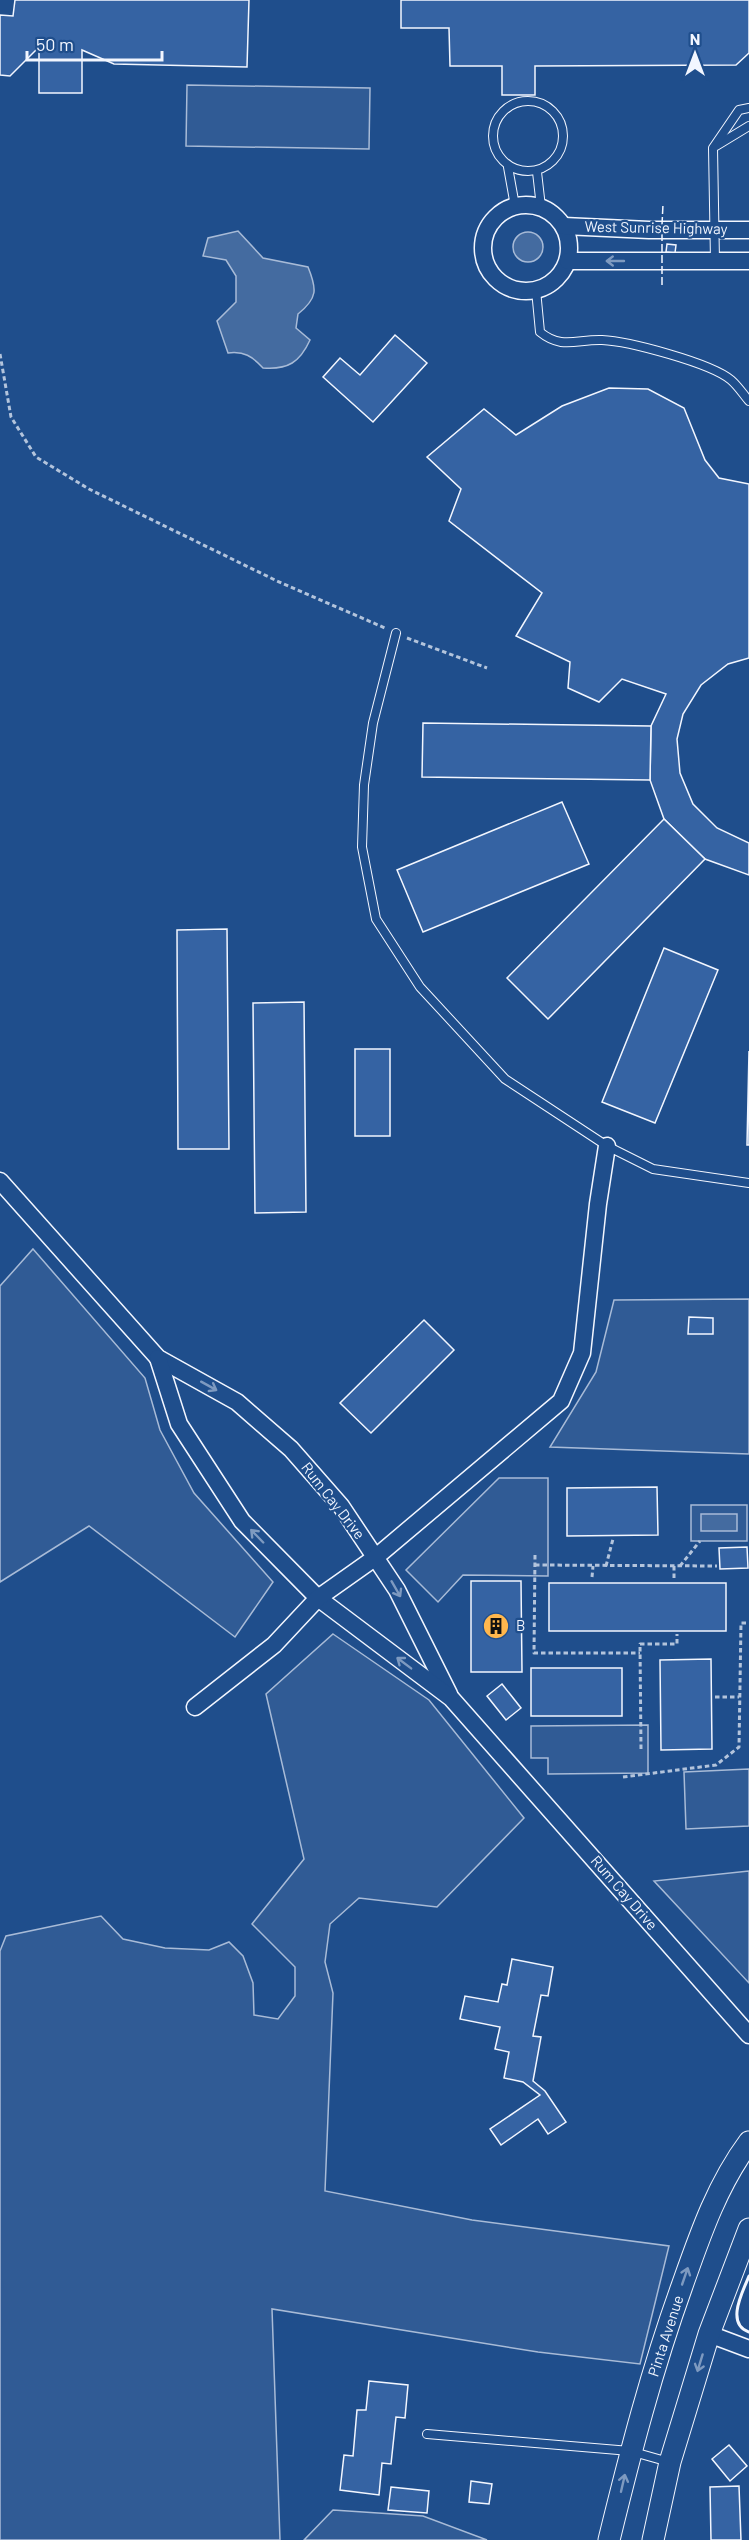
<svg xmlns="http://www.w3.org/2000/svg" width="749" height="2540" viewBox="0 0 749 2540" font-family="Barlow,sans-serif">
  <style>
    .built { fill: #305b95; stroke: #a8bbd7; stroke-width: 1.5 }
    .water { fill: #446ba0; stroke: #a8bbd7; stroke-width: 1.5 }
    .building { fill: #3563a3; stroke: #f2f6ff; stroke-width: 1.5 }
    .lines { fill: none; stroke-linecap: round; stroke-linejoin: round }
    .service-casing { stroke: #f2f6ff; stroke-width: 10 }
    .minor-casing { stroke: #f2f6ff; stroke-width: 19 }
    .tertiary-casing { stroke: #f2f6ff; stroke-width: 23 }
    .path { stroke: #b3c4dc; stroke-width: 3; stroke-dasharray: 4.5 3; stroke-linecap: butt }
    .service { stroke: #1f4e8c; stroke-width: 8 }
    .minor { stroke: #1f4e8c; stroke-width: 16 }
    .tertiary { stroke: #1f4e8c; stroke-width: 21 }
    .fence { stroke: #f2f6ff; stroke-width: 1.5; stroke-dasharray: 8 3; stroke-linecap: butt }
    .wall { stroke: #f2f6ff; stroke-width: 3 }
    .oneway { stroke: #7e9ac0 }
    .labels { text-anchor: middle; stroke-width: 4.5; stroke-linejoin: round; paint-order: stroke }
    .street-label { font-size: 15px; fill: #f2f6ff; stroke: #1f4e8c }
    .poi-label { font-size: 15px; fill: #f2f6ff; stroke: #1f4e8c; text-anchor: start }
  </style>
  <rect width="100%" height="100%" fill="#1f4e8c"/>
  <g class="built">
    <polygon points="187,85 370,88 369,149 186,146"/>
    <polygon points="33,1249 145,1378 160,1430 194,1493 273,1582 235,1637 89,1526 0,1582 0,1286"/>
    <polygon points="749,1299 749,1454 550,1447 596,1372 614,1300"/>
    <polygon points="499,1478 548,1478 548,1576 463,1575 438,1602 406,1570"/>
    <rect x="691" y="1505" width="56" height="36"/>
    <polygon points="333,1634 429,1700 524,1818 437,1907 359,1898 330,1924 325,1962 333,1993 325,2191 472,2220 669,2246 640,2364 538,2352 272,2309 280,2540 0,2540 0,1951 6,1936 101,1916 123,1939 165,1948 209,1950 229,1942 243,1956 253,1983 254,2015 278,2019 295,1996 295,1967 252,1924 304,1859 266,1694"/>
    <polygon points="648,1725 648,1773 548,1774 548,1758 531,1758 531,1726"/>
    <polygon points="749,1769 749,1826 686,1829 684,1772"/>
    <polygon points="749,1871 749,1983 654,1881"/>
    <polygon points="333,2510 423,2516 487,2540 304,2540"/>
  </g>
  <g class="water">
    <path d="M238,231L263,258L308,267C317,289 318,298 298,314L296,328L310,340C300,362 288,370 263,368C252,356 244,351 228,353L217,321L236,302V276L226,260L203,256L208,238Z"/>
    <circle cx="528" cy="247" r="15"/>
    <rect x="701" y="1514" width="36" height="17"/>
  </g>
  <g class="building">
    <polygon points="15,0 249,0 247,67 114,64 82,50 82,93 39,93 39,47 10,76 0,75 0,15 13,16"/>
    <polygon points="401,0 749,0 749,53 736,65 535,66 535,95 502,95 502,66 450,66 449,28 401,28"/>
    <polygon points="667,244 676,245 675,253 666,252"/>
    <polygon points="395,335 427,363 373,422 323,377 340,358 360,375"/>
    <polygon points="609,388 648,389 684,408 705,460 719,478 749,484 749,658 728,664 701,685 683,714 677,739 680,773 693,804 717,828 749,843 749,875 705,859 664,819 650,780 651,726 666,694 622,679 599,702 568,688 570,662 516,636 542,593 449,521 461,489 427,457 484,409 516,435 562,406"/>
    <polygon points="423,723 651,726 650,780 422,777"/>
    <polygon points="562,802 589,864 423,932 397,870"/>
    <polygon points="664,819 705,859 548,1019 507,978"/>
    <polygon points="227,929 229,1149 178,1149 177,930"/>
    <polygon points="664,948 718,970 655,1123 602,1102"/>
    <polygon points="304,1002 306,1212 255,1213 253,1003"/>
    <rect x="355" y="1049" width="35" height="87"/>
    <polygon points="749,1051 749,1145 747,1145"/>
    <polygon points="689,1317 713,1318 713,1334 688,1334"/>
    <polygon points="424,1320 454,1350 371,1433 340,1403"/>
    <polygon points="657,1487 658,1535 567,1536 567,1488"/>
    <polygon points="747,1547 748,1568 720,1569 719,1548"/>
    <polygon points="471,1581 521,1581 522,1672 471,1672"/>
    <rect x="549" y="1583" width="177" height="48"/>
    <polygon points="711,1659 712,1749 661,1750 660,1660"/>
    <rect x="531" y="1668" width="91" height="48"/>
    <polygon points="502,1684 521,1708 506,1720 487,1696"/>
    <polygon points="512,1959 553,1967 548,1996 541,1995 533,2036 541,2037 533,2081 545,2091 566,2122 548,2134 538,2119 501,2145 490,2129 540,2095 523,2082 504,2078 509,2052 495,2049 500,2027 460,2019 465,1996 498,2002 502,1984 507,1985"/>
    <polygon points="369,2381 408,2385 405,2418 396,2417 391,2464 382,2463 379,2495 340,2490 344,2455 353,2456 357,2410 366,2410"/>
    <polygon points="729,2445 747,2466 730,2481 712,2459"/>
    <polygon points="471,2481 492,2484 489,2504 469,2502"/>
    <polygon points="739,2486 741,2540 711,2540 710,2487"/>
    <polygon points="391,2487 429,2491 427,2513 388,2510"/>
  </g>
  <g class="lines">
    <g class="service-casing">
      <g id="service">
        <circle cx="528" cy="136" r="35"/>
        <polyline points="716,146 749,126"/>
        <polyline points="508,167 515,206"/>
        <polyline points="537,172 541,207"/>
        <polyline points="715,261 713,148 739,110 749,108"/>
        <path d="M536,290L540,332C562,350 577,339 602,340C628,341 711,363 731,380C738,386 743,394 749,401"/>
        <polyline points="396,633 373,723 364,785 362,847 376,919 420,987 505,1079 607,1146 653,1169 749,1183"/>
        <polyline points="427,2434 630,2451 669,2462"/>
      </g>
    </g>
    <g class="minor-casing">
      <g id="minor">
        <circle cx="526" cy="248" r="43"/>
        <polyline points="564,226 649,230 749,230"/>
        <polyline points="568,261 749,261"/>
        <polyline points="0,1181 158,1358 237,1402 291,1449 341,1506 397,1590 449,1694"/>
        <polyline points="158,1358 179,1424 242,1521 318,1598 451,1698 749,2035"/>
        <polyline points="195,1707 274,1645 318,1598 376,1557 561,1401 582,1353 598,1204 607,1146"/>
        <polyline points="709,2334 749,2349"/>
      </g>
    </g>
    <g class="tertiary-casing">
      <g id="tertiary">
        <path d="M609,2540C630,2454 652,2369 682,2286C700,2235 717,2185 749,2142"/>
        <polyline points="653,2540 670,2462 709,2334 749,2229"/>
      </g>
    </g>
    <g class="path">
      <polyline points="0,354 11,417 36,457 89,489 277,581 385,628"/>
      <polyline points="407,638 487,668"/>
      <polyline points="535,1555 534,1653 640,1653"/>
      <polyline points="535,1565 717,1566"/>
      <polyline points="606,1566 613,1539"/>
      <polyline points="674,1566 674,1578"/>
      <polyline points="680,1566 700,1541"/>
      <polyline points="592,1577 593,1566"/>
      <polyline points="715,1697 739,1697"/>
      <polyline points="641,1749 640,1644 677,1644 677,1634"/>
      <polyline points="623,1777 716,1765 739,1747 741,1623 749,1623"/>
    </g>
    <use href="#service" class="service"/>
    <use href="#minor" class="minor"/>
    <use href="#tertiary" class="tertiary"/>
    <g class="fence">
      <polyline points="662,225 663,204"/>
      <polyline points="662,285 662,234"/>
    </g>
    <path class="wall" d="M749,2276C743,2291 725,2324 749,2332"/>
  </g>
  <defs><path id="oneway-shaft" d="M-6 0H5M1.5-3L5.5 0L1.5 3" fill="none" stroke-width="1.6" stroke-linecap="round" stroke-linejoin="round" transform="scale(1.5)"/></defs>
  <g class="oneway">
    <use href="#oneway-shaft" transform="translate(615 261) rotate(180)"/>
    <use href="#oneway-shaft" transform="translate(209 1386) rotate(29)"/>
    <use href="#oneway-shaft" transform="translate(257 1536) rotate(-134)"/>
    <use href="#oneway-shaft" transform="translate(396 1589) rotate(60)"/>
    <use href="#oneway-shaft" transform="translate(404 1663) rotate(-143)"/>
    <use href="#oneway-shaft" transform="translate(685 2276) rotate(-71)"/>
    <use href="#oneway-shaft" transform="translate(700 2363) rotate(107)"/>
    <use href="#oneway-shaft" transform="translate(623 2483) rotate(-77)"/>
  </g>
  <defs>
    <g id="building-disc" transform="scale(1.35)"><circle r="9.5" fill="#ffb74d" stroke="#1f4e8c"/><path d="M-4-6H4V6H1V3H-1V6H-4ZM-2.5-4.3h1.7v1.8h-1.7ZM.8-4.3h1.7v1.8H.8ZM-2.5-1h1.7V.8h-1.7ZM.8-1h1.7V.8H.8Z" fill="#111"/></g>
  </defs>
  <g fill-rule="evenodd">
    <use href="#building-disc" x="496" y="1626"/>
  </g>
  <g class="labels">
    <g class="street-label">
      <text transform="translate(656 228) rotate(1)" y="5">West Sunrise Highway</text>
      <text transform="translate(333 1501) rotate(52)" y="5">Rum Cay Drive</text>
      <text transform="translate(624 1893) rotate(49)" y="5">Rum Cay Drive</text>
      <text transform="translate(666 2336) rotate(-72)" y="5">Pinta Avenue</text>
    </g>
    <g class="poi-label">
      <text x="516" y="1631">B</text>
    </g>
  </g>
  <g transform="translate(695 54)" stroke="#1f4e8c" stroke-width="4.5" paint-order="stroke">
  <path d="M0-4.5L10 22L0 15L-10 22Z" fill="#f2f6ff"/>
  <text y="-9" font-size="16" font-weight="bold" text-anchor="middle" fill="#f2f6ff">N</text>
  </g>
  <path d="M27 51v9h135v-9" fill="none" stroke="#f2f6ff" stroke-width="3"/>
  <text x="36" y="51" font-size="18" fill="#f2f6ff" stroke="#1f4e8c" stroke-width="4.5" paint-order="stroke">50 m</text>
</svg>
